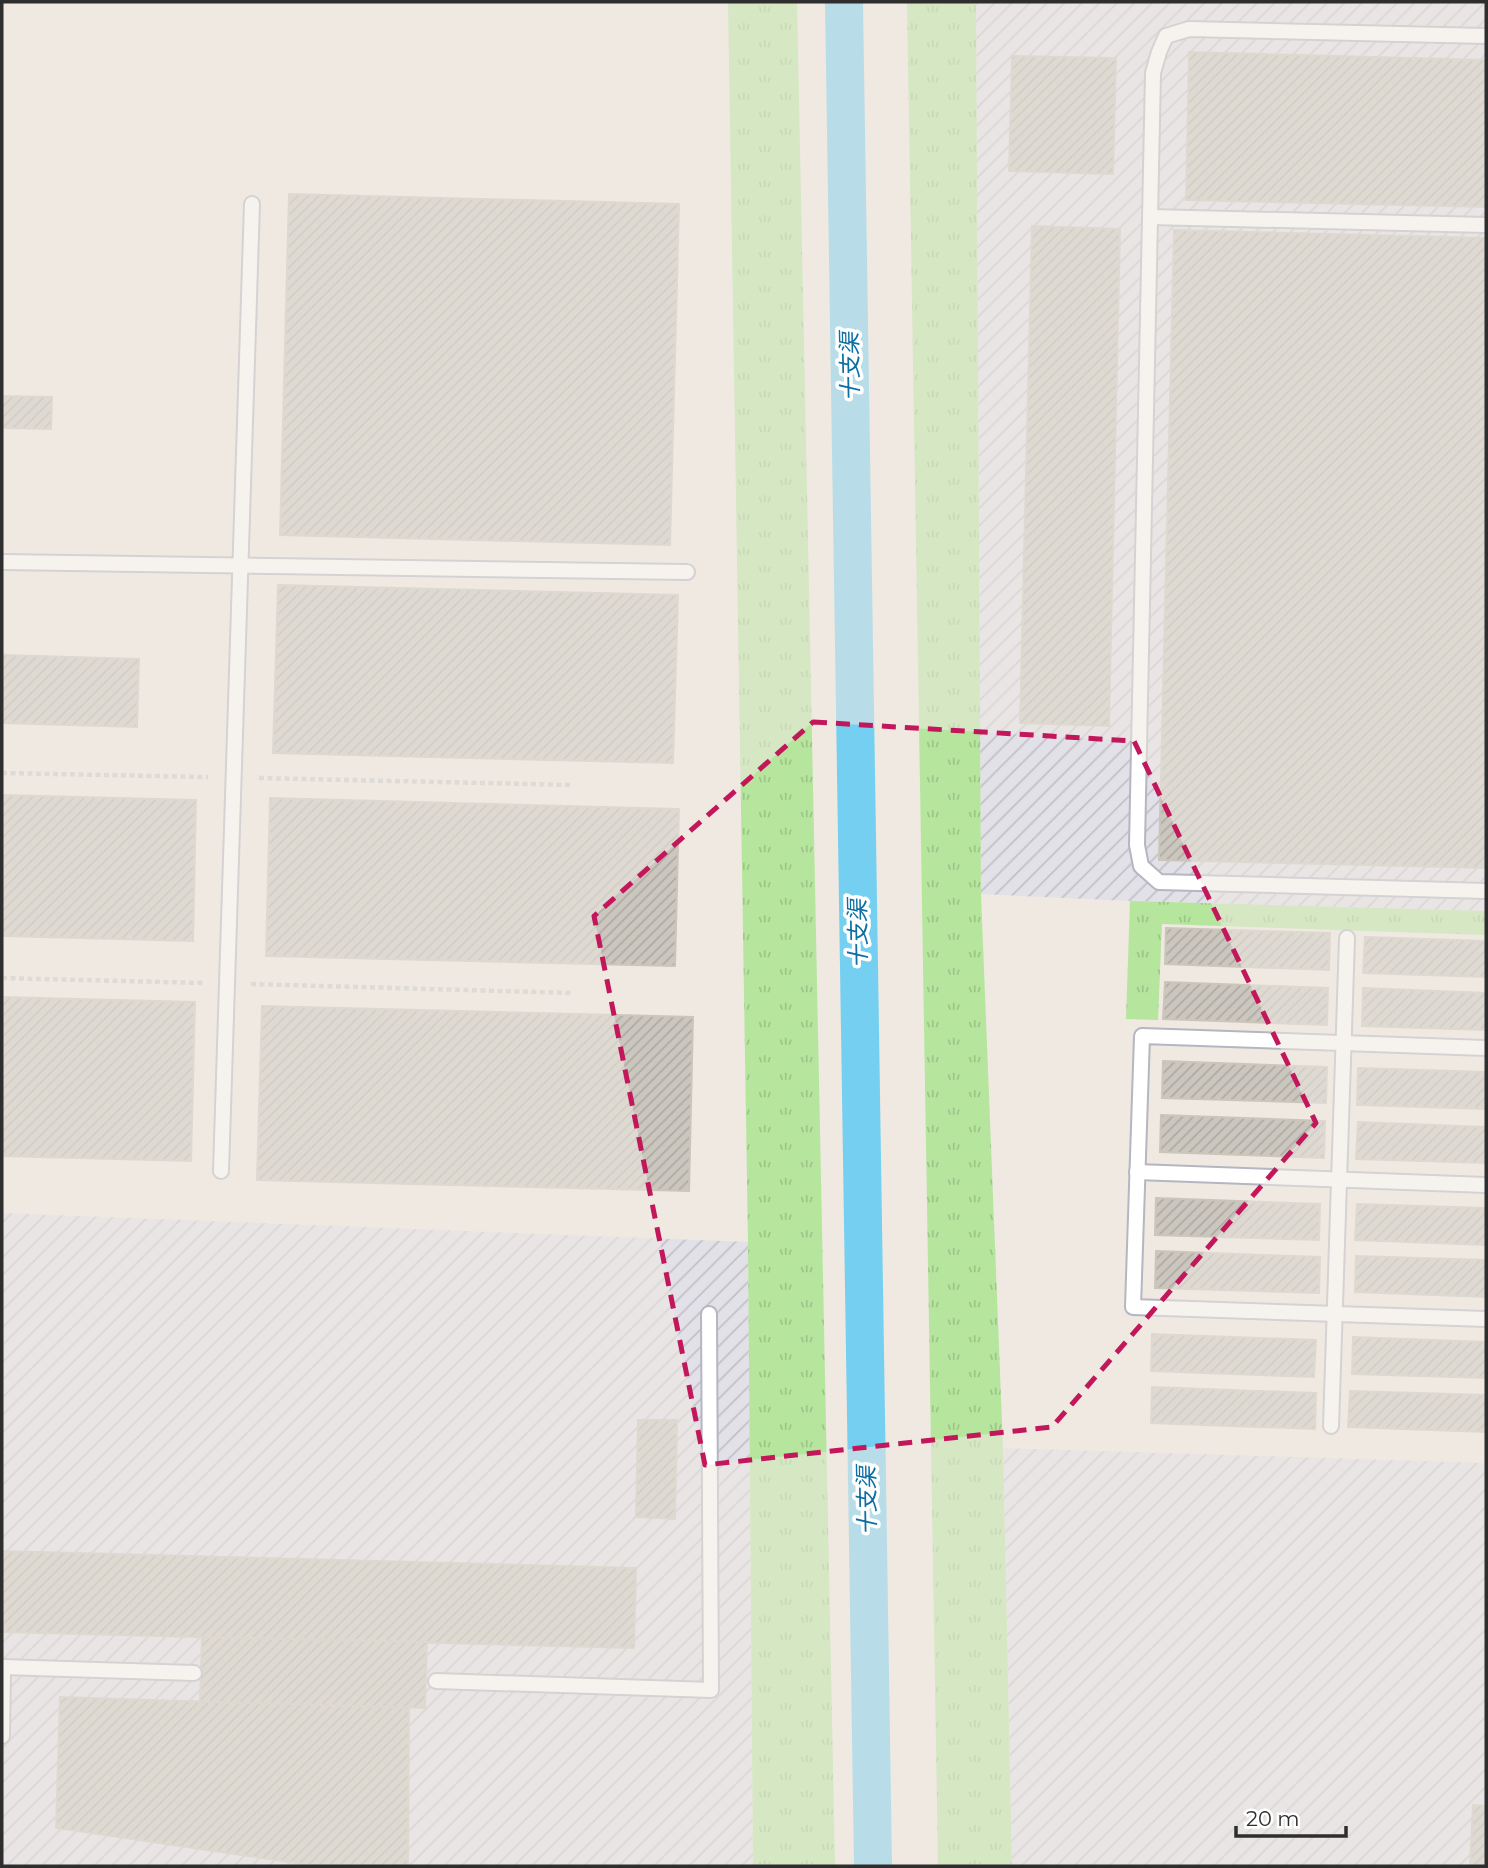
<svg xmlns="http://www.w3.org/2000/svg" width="1488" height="1868" viewBox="0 0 1488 1868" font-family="Montserrat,'Noto Sans SC',sans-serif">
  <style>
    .industrial { fill: url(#industrial-furrows) }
    .grass { fill: url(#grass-tufts) }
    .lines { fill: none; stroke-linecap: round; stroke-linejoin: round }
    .canal { stroke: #75cff0; stroke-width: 38 }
    .building { fill: url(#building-hatch); stroke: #cbc5ba; stroke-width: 2 }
    .service-casing { stroke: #b4b7c1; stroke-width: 18 }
    .path { stroke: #c9c9c9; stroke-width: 4.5; stroke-dasharray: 5 3.5; stroke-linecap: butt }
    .service { stroke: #fff; stroke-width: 14 }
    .marked { fill: none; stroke: #c2185b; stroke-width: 5; stroke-dasharray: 14 9; stroke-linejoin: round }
    .labels { text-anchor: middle; stroke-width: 7; stroke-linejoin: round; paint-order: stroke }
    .water-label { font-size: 23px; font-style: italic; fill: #0d6fa3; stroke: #fff }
  </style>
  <defs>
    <pattern id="industrial-furrows" width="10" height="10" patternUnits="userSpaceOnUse" patternTransform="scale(1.75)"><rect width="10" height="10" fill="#e3e1e8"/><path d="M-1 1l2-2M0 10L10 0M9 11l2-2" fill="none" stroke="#c3c1c7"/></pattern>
    <pattern id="grass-tufts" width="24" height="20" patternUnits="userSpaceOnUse" patternTransform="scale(1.75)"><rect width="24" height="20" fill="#b6e59e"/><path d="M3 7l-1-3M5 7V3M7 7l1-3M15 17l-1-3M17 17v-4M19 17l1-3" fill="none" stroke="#9dc588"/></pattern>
    <pattern id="building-hatch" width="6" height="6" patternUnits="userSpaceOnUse" patternTransform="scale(1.75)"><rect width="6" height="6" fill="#cbc7bf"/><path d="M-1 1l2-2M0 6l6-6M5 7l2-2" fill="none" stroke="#afaba4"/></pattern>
  </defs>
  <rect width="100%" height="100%" fill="#efe9e1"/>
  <g class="industrial">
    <polygon points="976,2 1486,2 1486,911 1130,901 981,894"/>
    <polygon points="2,1213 748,1242 753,1866 2,1866"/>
    <polygon points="1003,1448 1486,1463 1486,1866 1012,1866"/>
  </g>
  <g class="grass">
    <polygon points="728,2 797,2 835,1866 753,1866 748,1242"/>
    <polygon points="907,2 976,2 981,894 1003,1448 1012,1866 938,1866"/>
    <polygon points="1130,901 1486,911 1486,935 1162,924 1158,1020 1126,1019"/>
  </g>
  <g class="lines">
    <polyline class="canal" points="844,2 873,1866"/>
  </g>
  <g class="building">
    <polygon points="1189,52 1486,60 1486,207 1186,200"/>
    <polygon points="1012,56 1116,58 1113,174 1009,171"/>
    <polygon points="289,194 679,204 670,545 280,535"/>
    <polygon points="1032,226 1120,229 1109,726 1020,723"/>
    <polygon points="1174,230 1486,238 1486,868 1159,860"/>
    <polygon points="2,396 52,397 51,429 2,428"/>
    <polygon points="278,585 678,595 673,763 273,753"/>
    <polygon points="2,655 139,659 137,727 2,723"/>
    <polygon points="2,795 196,800 193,941 2,936"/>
    <polygon points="270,798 679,809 675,966 266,956"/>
    <polygon points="1166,928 1330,933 1329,970 1165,964"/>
    <polygon points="1365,937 1486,941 1486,977 1363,973"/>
    <polygon points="1165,982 1328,988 1327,1025 1163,1019"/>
    <polygon points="1363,988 1486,993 1486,1030 1362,1026"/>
    <polygon points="2,997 195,1002 191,1161 2,1156"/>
    <polygon points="262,1006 693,1017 689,1191 257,1180"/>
    <polygon points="1163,1061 1327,1067 1326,1103 1162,1098"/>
    <polygon points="1358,1068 1486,1072 1486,1109 1357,1105"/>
    <polygon points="1161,1115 1325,1121 1324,1158 1160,1152"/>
    <polygon points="1358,1122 1486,1127 1486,1163 1356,1159"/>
    <polygon points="1156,1198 1320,1204 1319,1240 1155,1235"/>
    <polygon points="1357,1204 1486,1208 1486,1245 1355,1240"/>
    <polygon points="1156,1251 1320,1257 1319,1293 1155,1288"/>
    <polygon points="1356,1256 1486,1260 1486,1297 1355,1292"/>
    <polygon points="1152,1334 1316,1340 1314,1377 1151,1371"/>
    <polygon points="1353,1337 1486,1342 1486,1378 1352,1374"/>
    <polygon points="1152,1387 1316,1393 1315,1429 1151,1423"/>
    <polygon points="1350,1391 1486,1395 1486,1432 1348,1427"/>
    <polygon points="638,1420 677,1420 675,1519 636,1517"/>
    <polygon points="2,1551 636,1568 634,1648 2,1632"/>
    <polygon points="202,1637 427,1642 425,1708 200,1702"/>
    <polygon points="60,1697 409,1708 408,1866 316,1866 56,1828"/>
    <polygon points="1473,1805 1486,1806 1486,1866 1470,1866"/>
  </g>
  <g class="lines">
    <g class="service-casing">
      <g id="service">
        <polyline points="1486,36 1189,29 1166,36 1159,52 1153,73 1137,845 1141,866 1159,882 1486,891"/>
        <polyline points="1150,217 1486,225"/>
        <polyline points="2,562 687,572"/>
        <polyline points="1486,1048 1142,1036 1133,1307 1486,1319"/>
        <polyline points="221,1171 252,204"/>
        <polyline points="1137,1172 1486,1185"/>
        <polyline points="1331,1426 1347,938"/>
        <polyline points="2,1667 194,1673"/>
        <polyline points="436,1681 711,1690 709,1314"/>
        <polyline points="2,1736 3,1667"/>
      </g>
    </g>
    <g class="path">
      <polyline points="2,773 208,777"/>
      <polyline points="259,778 573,785"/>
      <polyline points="2,978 203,983"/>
      <polyline points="251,984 572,993"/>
    </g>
    <use href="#service" class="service"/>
  </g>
  <path d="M0 0H1488V1868H0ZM813,722L1134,741L1316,1123L1052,1427L705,1465L594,916Z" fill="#efe9e1" fill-opacity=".55" fill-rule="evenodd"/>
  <path class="marked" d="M813,722L1134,741L1316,1123L1052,1427L705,1465L594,916Z"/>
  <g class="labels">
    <g class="water-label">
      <text transform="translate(850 367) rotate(-91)" y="8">十支渠</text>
      <text transform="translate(858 934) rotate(-91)" y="8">十支渠</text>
      <text transform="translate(867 1501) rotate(-91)" y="8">十支渠</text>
    </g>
  </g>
  <rect width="1488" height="1868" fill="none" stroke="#2e2e2e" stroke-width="7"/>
  <path d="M1236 1826v10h110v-10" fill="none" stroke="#2e2e2e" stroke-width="3.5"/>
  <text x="1246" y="1826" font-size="21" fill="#2e2e2e" stroke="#ffffff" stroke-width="5" paint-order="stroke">20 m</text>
</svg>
